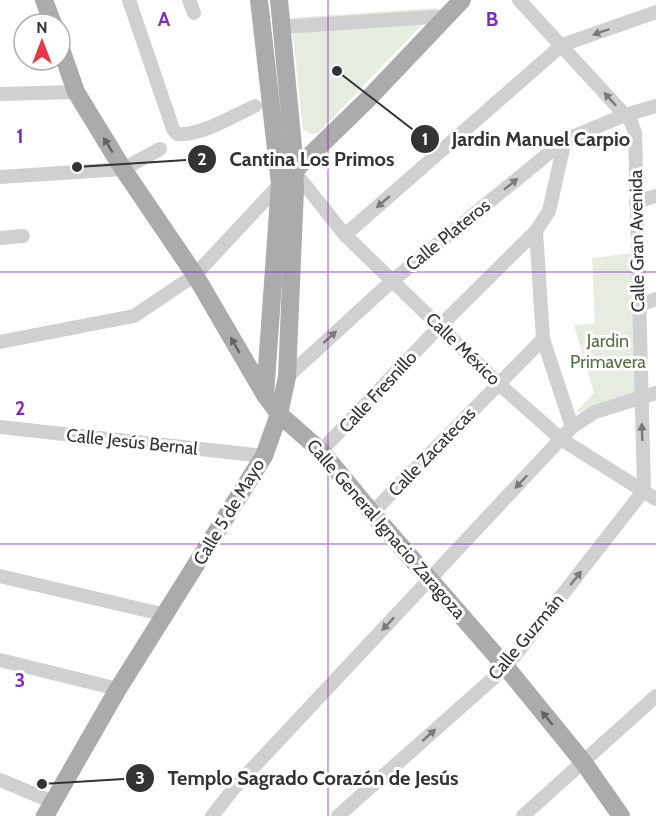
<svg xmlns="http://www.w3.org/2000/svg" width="656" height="816" viewBox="0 0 656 816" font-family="Cabin,sans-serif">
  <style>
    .green { fill: #e6ecdf }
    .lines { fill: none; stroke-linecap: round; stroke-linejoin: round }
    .minor { stroke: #d0d0d0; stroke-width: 14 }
    .major { stroke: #ababab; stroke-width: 18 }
    .oneway { fill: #7a7a7a }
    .oneway2 { fill: #636363 }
    .grid { fill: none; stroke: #7b2cbf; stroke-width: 1.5; stroke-opacity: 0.55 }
    .labels { text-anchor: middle; stroke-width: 6; stroke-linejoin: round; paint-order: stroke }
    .street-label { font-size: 18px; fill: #333; stroke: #fff }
    .park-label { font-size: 18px; fill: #56703f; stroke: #fff }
    .grid-label { font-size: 20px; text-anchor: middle; font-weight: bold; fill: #7b2cbf; stroke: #fff; stroke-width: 6; stroke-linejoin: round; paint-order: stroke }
    .leader { fill: none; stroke: #333; stroke-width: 2 }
    .callout-dot { fill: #333; stroke: #fff; stroke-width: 2 }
    .mark-label { font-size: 18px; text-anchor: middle; font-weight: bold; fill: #fff }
    .callout-label { font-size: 20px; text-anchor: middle; font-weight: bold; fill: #333; stroke: #fff; stroke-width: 6; stroke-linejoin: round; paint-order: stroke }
  </style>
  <rect width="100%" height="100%" fill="#fff"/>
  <g class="green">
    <polygon points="438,8 318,133 312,134 303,130 291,18"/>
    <polygon points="632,253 636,387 634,394 583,414 577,411 594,393 574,325 595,323 592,258"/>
  </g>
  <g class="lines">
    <g class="minor">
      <path d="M129,0L173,129L177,134C201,136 233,116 255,106"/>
      <polyline points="189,0 194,13"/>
      <polyline points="519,0 625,115 631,122 635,133 644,490"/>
      <polyline points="282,27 448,16"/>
      <polyline points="0,94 76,92"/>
      <polyline points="565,140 549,211 536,231 543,339 572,427"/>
      <polyline points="294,171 345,235 499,384 561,439 656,499"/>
      <polyline points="0,177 123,169 160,149"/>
      <polyline points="636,202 656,196"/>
      <polyline points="345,235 562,45 656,12"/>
      <polyline points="0,238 23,236"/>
      <polyline points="639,305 656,299"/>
      <polyline points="0,342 134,316 195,275 280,184"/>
      <polyline points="287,377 392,281 565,140 625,115 656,106"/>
      <polyline points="0,427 264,456"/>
      <polyline points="321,451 439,327 536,231"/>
      <polyline points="372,513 543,339"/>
      <polyline points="0,576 166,615"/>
      <polyline points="0,660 118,689"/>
      <polyline points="0,780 53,802"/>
      <polyline points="212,816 235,787 572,427 595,412 656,393"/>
      <polyline points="338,816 506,667 644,490"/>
      <polyline points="523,816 656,696"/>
    </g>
    <g class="major">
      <polyline points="44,0 53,24"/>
      <polyline points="259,0 280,184 265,395"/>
      <polyline points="60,46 76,92 123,169 195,275 265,395 279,414 321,451 372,513 506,667 584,763 621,816"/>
      <polyline points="290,175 369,98 462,0"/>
      <polyline points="45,816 118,689 264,456 279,414 287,377 295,189 294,157 279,0"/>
    </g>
  </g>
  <defs><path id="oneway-solid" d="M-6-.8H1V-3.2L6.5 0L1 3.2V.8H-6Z" transform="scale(1.5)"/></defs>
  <g class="oneway">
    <use href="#oneway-solid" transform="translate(601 32) rotate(161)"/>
    <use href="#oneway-solid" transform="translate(610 99) rotate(-132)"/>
    <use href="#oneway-solid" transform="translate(511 184) rotate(-39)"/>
    <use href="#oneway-solid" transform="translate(383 202) rotate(139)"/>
    <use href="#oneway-solid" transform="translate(330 337) rotate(-43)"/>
    <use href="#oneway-solid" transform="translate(642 432) rotate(-92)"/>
    <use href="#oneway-solid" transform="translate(521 482) rotate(133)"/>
    <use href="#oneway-solid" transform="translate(576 578) rotate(-52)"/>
    <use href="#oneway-solid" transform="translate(388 624) rotate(133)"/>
    <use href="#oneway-solid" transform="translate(429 735) rotate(-42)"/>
  </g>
  <g class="oneway2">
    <use href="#oneway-solid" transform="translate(108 145) rotate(-121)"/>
    <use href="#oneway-solid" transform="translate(235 345) rotate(-120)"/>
    <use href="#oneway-solid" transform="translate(547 718) rotate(-129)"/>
  </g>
  <path class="grid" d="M328,0V816M0,272H656M0,544H656"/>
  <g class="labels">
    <g class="street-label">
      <text transform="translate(448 235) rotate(-39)" y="6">Calle Plateros</text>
      <text transform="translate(637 241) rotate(-91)" y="6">Calle Gran Avenida</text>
      <text transform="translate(463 349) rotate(44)" y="6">Calle México</text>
      <text transform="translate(378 392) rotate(-47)" y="6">Calle Fresnillo</text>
      <text transform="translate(132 442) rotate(6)" y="6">Calle Jesús Bernal</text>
      <text transform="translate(432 452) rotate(-46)" y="6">Calle Zacatecas</text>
      <text transform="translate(229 512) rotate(-59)" y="6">Calle 5 de Mayo</text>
      <text transform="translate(386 529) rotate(49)" y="6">Calle General Ignacio Zaragoza</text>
      <text transform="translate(526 637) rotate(-50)" y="6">Calle Guzmán</text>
    </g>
    <g class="park-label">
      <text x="608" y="347">Jardin<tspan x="608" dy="21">Primavera</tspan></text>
    </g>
  </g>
  <g class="grid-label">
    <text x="164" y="26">A</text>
    <text x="492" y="26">B</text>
    <text x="20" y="143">1</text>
    <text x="20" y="415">2</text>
    <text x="20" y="687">3</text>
  </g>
  <path class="leader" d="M337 71L425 139M77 167L202 159M42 784L140 778"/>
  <g class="callout-dot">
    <circle cx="337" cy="71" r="6"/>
    <circle cx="77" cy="167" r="6"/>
    <circle cx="42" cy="784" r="6"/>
    <circle cx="425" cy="139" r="15"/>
    <circle cx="202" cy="159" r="15"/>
    <circle cx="140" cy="778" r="15"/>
  </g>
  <g class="mark-label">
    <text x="425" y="145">1</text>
    <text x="202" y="165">2</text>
    <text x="140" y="784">3</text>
  </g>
  <g class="callout-label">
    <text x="541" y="146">Jardin Manuel Carpio</text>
    <text x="312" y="166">Cantina Los Primos</text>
    <text x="313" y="785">Templo Sagrado Corazón de Jesús</text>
  </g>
  <g transform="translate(42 42)"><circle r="28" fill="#ffffff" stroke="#adadad" stroke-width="1.5"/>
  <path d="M0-4.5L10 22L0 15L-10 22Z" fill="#e63946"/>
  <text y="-9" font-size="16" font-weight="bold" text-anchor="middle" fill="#333333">N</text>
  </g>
</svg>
